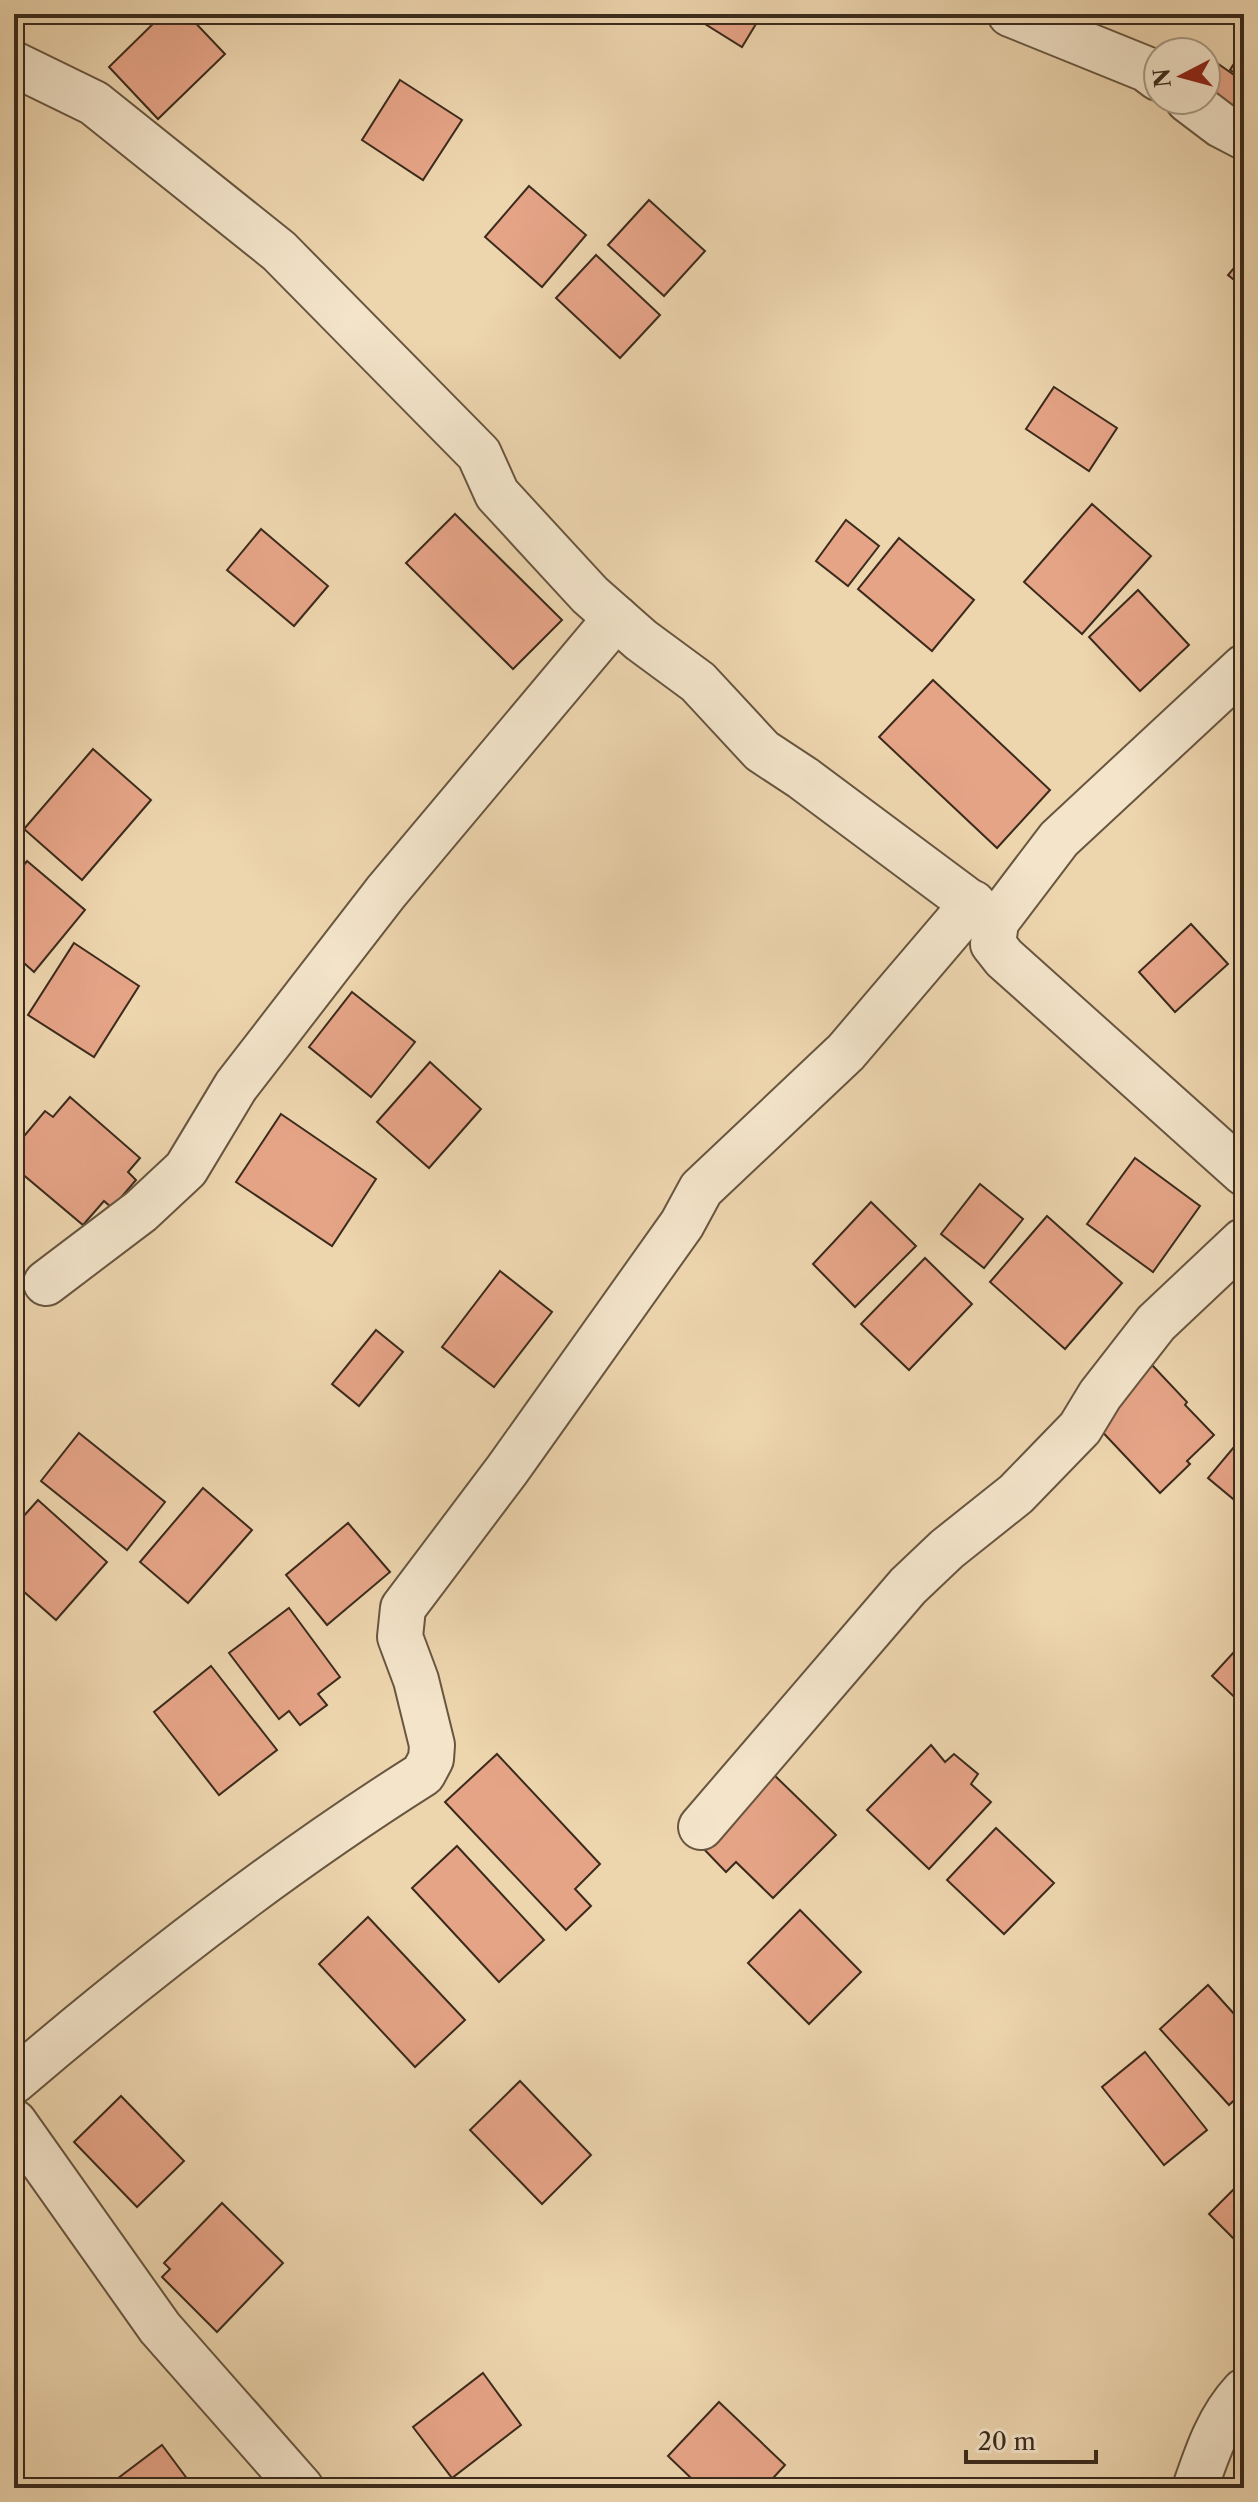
<svg xmlns="http://www.w3.org/2000/svg" width="1258" height="2502" viewBox="0 0 1258 2502" font-family="'Libre Caslon Text',serif">
  <style>
    .building { fill: #e6a487; stroke: #3b2b1c; stroke-width: 2 }
    .lines { fill: none; stroke-linecap: round; stroke-linejoin: round }
    .street-casing { stroke: #685640; stroke-width: 48 }
    .street { stroke: #f3e4ca; stroke-width: 44 }
  </style>
  <rect width="100%" height="100%" fill="#edd5ae"/>
  <filter id="stains"><feTurbulence type="fractalNoise" baseFrequency=".0025" numOctaves="4"/><feColorMatrix values="0 0 0 0 .2 0 0 0 0 .09 0 0 0 0 .02 0 0 0 .5 -.17"/></filter>
  <radialGradient id="worn" r=".72"><stop offset=".6" stop-color="#630" stop-opacity="0"/><stop offset="1" stop-color="#630" stop-opacity=".3"/></radialGradient>
  <g class="building">
    <polygon points="163,14 187,14 225,54 158,119 109,67"/>
    <polygon points="689,14 762,14 742,47"/>
    <polygon points="1244,48 1244,78 1230,70"/>
    <polygon points="1217,63 1244,82 1244,105 1233,121 1206,100 1206,79"/>
    <polygon points="400,80 462,120 423,180 362,140"/>
    <polygon points="529,186 586,235 542,287 485,237"/>
    <polygon points="649,200 705,251 664,296 608,245"/>
    <polygon points="596,255 660,315 620,358 556,298"/>
    <polygon points="1244,256 1244,288 1228,275"/>
    <polygon points="1054,387 1117,428 1089,471 1026,429"/>
    <polygon points="1092,504 1151,556 1082,634 1024,582"/>
    <polygon points="455,514 562,620 513,669 406,563"/>
    <polygon points="846,520 879,546 848,586 816,561"/>
    <polygon points="261,529 328,586 294,626 227,570"/>
    <polygon points="899,538 974,600 932,651 858,589"/>
    <polygon points="1138,590 1189,645 1140,691 1089,637"/>
    <polygon points="933,680 1050,790 997,848 879,737"/>
    <polygon points="93,749 151,800 82,880 24,829"/>
    <polygon points="27,861 85,910 34,972 14,954 14,877"/>
    <polygon points="1191,924 1228,964 1175,1012 1139,972"/>
    <polygon points="74,943 139,986 94,1057 28,1015"/>
    <polygon points="352,992 415,1042 371,1097 309,1047"/>
    <polygon points="430,1062 481,1109 429,1168 377,1122"/>
    <polygon points="70,1097 140,1158 128,1172 136,1180 112,1208 104,1201 83,1225 14,1167 14,1148 45,1111 53,1117"/>
    <polygon points="281,1114 376,1179 332,1246 236,1182"/>
    <polygon points="1135,1158 1200,1206 1153,1272 1087,1224"/>
    <polygon points="980,1184 1023,1219 984,1268 941,1234"/>
    <polygon points="871,1202 916,1246 855,1307 813,1264"/>
    <polygon points="1047,1216 1122,1283 1065,1349 990,1282"/>
    <polygon points="925,1258 972,1304 909,1370 861,1324"/>
    <polygon points="500,1271 552,1312 494,1387 442,1347"/>
    <polygon points="376,1330 403,1352 359,1406 332,1384"/>
    <polygon points="1152,1365 1187,1402 1185,1405 1214,1435 1187,1461 1190,1464 1160,1493 1093,1422"/>
    <polygon points="79,1433 165,1502 127,1550 41,1481"/>
    <polygon points="1244,1435 1244,1508 1208,1478"/>
    <polygon points="203,1488 252,1530 188,1603 140,1562"/>
    <polygon points="38,1500 107,1562 56,1620 14,1583 14,1527"/>
    <polygon points="348,1523 390,1572 327,1625 286,1575"/>
    <polygon points="289,1608 340,1677 318,1694 327,1705 300,1725 289,1711 279,1719 229,1653"/>
    <polygon points="1244,1641 1244,1706 1212,1676"/>
    <polygon points="211,1666 277,1750 219,1795 154,1712"/>
    <polygon points="931,1745 945,1762 954,1754 978,1774 971,1784 991,1802 929,1869 867,1810"/>
    <polygon points="497,1754 600,1864 575,1889 591,1906 566,1930 445,1802"/>
    <polygon points="770,1771 836,1835 773,1898 736,1862 726,1872 698,1843"/>
    <polygon points="996,1828 1054,1883 1004,1934 947,1880"/>
    <polygon points="457,1846 544,1940 499,1982 412,1888"/>
    <polygon points="800,1910 861,1972 809,2024 748,1963"/>
    <polygon points="368,1917 465,2020 415,2067 319,1964"/>
    <polygon points="1208,1985 1244,2025 1244,2091 1229,2105 1160,2029"/>
    <polygon points="1145,2052 1207,2130 1164,2165 1102,2087"/>
    <polygon points="520,2081 591,2155 542,2204 470,2130"/>
    <polygon points="121,2096 184,2161 137,2207 74,2142"/>
    <polygon points="1244,2179 1244,2249 1209,2214"/>
    <polygon points="222,2203 283,2263 217,2332 162,2277 170,2269 164,2263"/>
    <polygon points="483,2373 521,2425 452,2478 413,2427"/>
    <polygon points="719,2402 785,2465 764,2488 682,2488 691,2478 668,2456"/>
    <polygon points="162,2445 194,2488 105,2488"/>
  </g>
  <g class="lines">
    <g class="street-casing">
      <g id="street">
        <polyline points="1010,14 1146,69 1158,78"/>
        <polyline points="14,64 94,103 279,251 479,454 497,494 590,595 641,640 698,682 762,751 803,778 995,921"/>
        <polyline points="1188,100 1221,125 1244,137"/>
        <polyline points="1244,667 1059,839 996,922 993,944 1004,958 1244,1173"/>
        <polyline points="46,1283 141,1211 186,1169 236,1086 386,892 616,618"/>
        <polyline points="701,1827 908,1586 947,1549 1016,1494 1080,1428 1100,1395 1156,1323 1243,1241"/>
        <path d="M14,2081C144,1970 279,1865 423,1774L431,1759L432,1745L416,1680L400,1637L403,1608L507,1470L682,1224L701,1189L846,1052L973,903"/>
        <polyline points="14,2122 160,2328 301,2488"/>
        <path d="M1195,2488C1207,2453 1218,2419 1244,2391"/>
      </g>
    </g>
    <use href="#street" class="street"/>
  </g>
  <rect width="1258" height="2502" fill="none" stroke="#edd5ae" stroke-width="48"/>
  <rect x="16" y="16" width="1226" height="2470" fill="none" stroke="#3b2b1c" stroke-width="4"/>
  <rect x="24" y="24" width="1210" height="2454" fill="none" stroke="#3b2b1c" stroke-width="2"/>
  <g transform="translate(1182 76) rotate(264)"><circle r="38" fill="#f3e4ca" stroke="#a99a84" stroke-width="2"/>
  <path d="M0-6L14 30L0 20L-14 30Z" fill="#8f2418"/>
  <text y="-12" font-size="22" font-weight="bold" text-anchor="middle" fill="#3b2b1c">N</text>
  </g>
  <path d="M966 2450v12h130v-12" fill="none" stroke="#3b2b1c" stroke-width="4"/>
  <text x="978" y="2450" font-size="24" fill="#3b2b1c" stroke="#f3e4ca" stroke-width="6" paint-order="stroke">20 m</text>
  <rect width="100%" height="100%" filter="url(#stains)"/>
  <rect width="100%" height="100%" fill="url(#worn)"/>
</svg>
